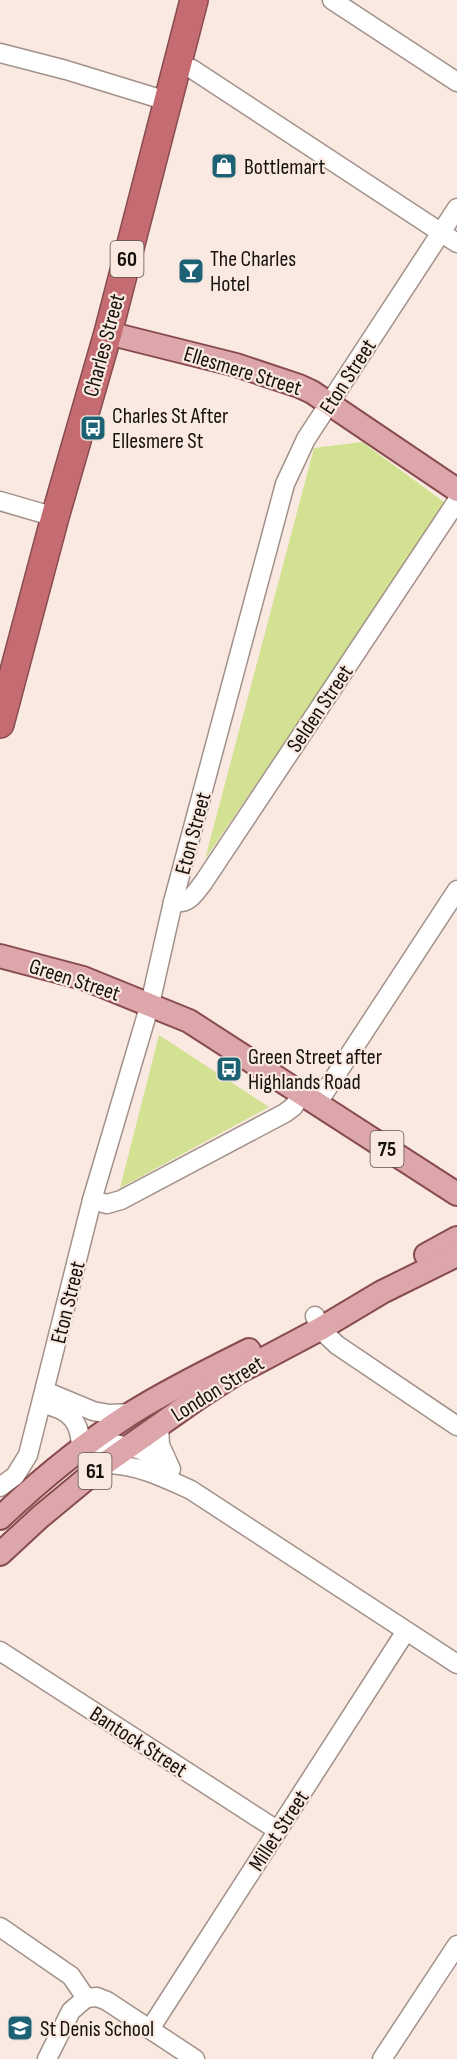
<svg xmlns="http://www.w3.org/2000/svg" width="457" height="2059" viewBox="0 0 457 2059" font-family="'Sofia Sans Condensed',sans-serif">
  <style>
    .green { fill: #d3e193 }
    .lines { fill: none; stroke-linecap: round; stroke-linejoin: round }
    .minor-casing { stroke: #a19189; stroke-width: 21 }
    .major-casing { stroke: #884c4f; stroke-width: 26 }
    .highway-casing { stroke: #884c4f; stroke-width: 30 }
    .minor { stroke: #fff; stroke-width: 18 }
    .major { stroke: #dca6aa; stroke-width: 22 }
    .highway { stroke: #c56b72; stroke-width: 27 }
    .labels { text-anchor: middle; stroke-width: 4.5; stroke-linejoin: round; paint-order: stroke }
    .shield { fill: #f9e9e0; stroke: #5b524d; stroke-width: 1.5 }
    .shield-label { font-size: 21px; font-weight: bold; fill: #17110e }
    .poi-label { font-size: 22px; fill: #17110e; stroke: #f9e9e0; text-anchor: start }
    .street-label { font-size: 22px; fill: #17110e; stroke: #f9e9e0 }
  </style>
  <rect width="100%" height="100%" fill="#f9e9e0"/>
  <g class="green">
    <polygon points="362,442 447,504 205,859 314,448"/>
    <polygon points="159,1035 269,1107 120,1188"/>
  </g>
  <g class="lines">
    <g class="minor-casing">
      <g id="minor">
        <polyline points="332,0 457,82"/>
        <polyline points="0,53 66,70 167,101"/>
        <polyline points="177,64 192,69 457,243"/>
        <polyline points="0,501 55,517"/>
        <path d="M173,902C189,905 194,894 203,883L457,501"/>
        <polyline points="317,1104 457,890"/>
        <polyline points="92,1200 107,1204 121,1200 285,1113 293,1107 302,1095"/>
        <polyline points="315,1316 320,1329 337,1345 457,1426"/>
        <polyline points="45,1391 93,1411 109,1414 132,1413"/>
        <path d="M43,1404C71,1410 81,1422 81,1450"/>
        <polyline points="159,1425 160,1445 171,1469"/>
        <polyline points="76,1456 115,1444 141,1450 169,1466"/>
        <path d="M104,1464C136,1464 163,1477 191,1490L457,1664"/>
        <polyline points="0,1487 15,1476 28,1455 92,1200 150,1004 173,902 285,484 306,439 457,208"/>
        <polyline points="0,1651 277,1830"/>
        <polyline points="0,1927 71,1976 86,1998 97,1997 107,2001 195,2059"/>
        <polyline points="150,2029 406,1631"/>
        <polyline points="47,2059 71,2011 86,1998"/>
        <polyline points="382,2059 457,1945"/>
      </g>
    </g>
    <g class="major-casing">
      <g id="major">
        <polyline points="108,333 236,365 299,386 312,392 457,490"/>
        <polyline points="0,956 83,978 189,1021 457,1194"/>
        <polyline points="426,1255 457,1238"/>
        <path d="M0,1518C40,1480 84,1444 130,1414C168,1390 209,1370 249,1350"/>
        <polyline points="0,1554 40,1517 104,1464 198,1398 235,1374 320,1329 382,1292 457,1255"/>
      </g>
    </g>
    <g class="highway-casing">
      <polyline id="highway" points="0,724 55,517 108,333 194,0"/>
    </g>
    <use href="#minor" class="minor"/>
    <use href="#major" class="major"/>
    <use href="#highway" class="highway"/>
  </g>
  <defs>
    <g id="shop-square" transform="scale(1.35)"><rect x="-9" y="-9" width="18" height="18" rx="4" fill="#1d6274" stroke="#f9e9e0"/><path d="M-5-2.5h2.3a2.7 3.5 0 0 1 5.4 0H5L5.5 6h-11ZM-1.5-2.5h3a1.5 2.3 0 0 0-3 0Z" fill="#fff"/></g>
    <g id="bar-square" transform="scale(1.35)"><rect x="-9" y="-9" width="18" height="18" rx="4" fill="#1d6274" stroke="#f9e9e0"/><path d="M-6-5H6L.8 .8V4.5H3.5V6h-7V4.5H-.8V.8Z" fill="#fff"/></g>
    <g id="bus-square" transform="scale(1.35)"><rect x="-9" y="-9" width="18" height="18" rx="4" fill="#1d6274" stroke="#f9e9e0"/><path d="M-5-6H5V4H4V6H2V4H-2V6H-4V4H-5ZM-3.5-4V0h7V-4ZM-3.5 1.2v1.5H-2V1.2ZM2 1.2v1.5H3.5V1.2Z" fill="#fff"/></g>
    <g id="school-square" transform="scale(1.35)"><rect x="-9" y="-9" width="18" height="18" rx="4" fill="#1d6274" stroke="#f9e9e0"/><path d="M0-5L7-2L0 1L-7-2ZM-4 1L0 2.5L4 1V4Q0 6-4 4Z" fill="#fff"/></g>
  </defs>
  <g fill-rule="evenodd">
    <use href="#shop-square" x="224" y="166"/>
    <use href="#bar-square" x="191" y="271"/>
    <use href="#bus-square" x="93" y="428"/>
    <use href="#bus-square" x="229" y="1069"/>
    <use href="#school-square" x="20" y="2028"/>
  </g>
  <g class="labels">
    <g class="shield">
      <rect x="110.5" y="241" width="33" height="36" rx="4.5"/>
      <rect x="370.5" y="1131" width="33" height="36" rx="4.5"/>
      <rect x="78.5" y="1453" width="33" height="36" rx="4.5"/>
    </g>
    <g class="shield-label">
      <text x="127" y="266">60</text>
      <text x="387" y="1156">75</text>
      <text x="95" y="1478">61</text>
    </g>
    <g class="poi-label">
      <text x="244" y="174">Bottlemart</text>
      <text x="210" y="266">The Charles<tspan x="210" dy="25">Hotel</tspan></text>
      <text x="112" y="423">Charles St After<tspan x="112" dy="25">Ellesmere St</tspan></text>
      <text x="248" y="1064">Green Street after<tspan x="248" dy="25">Highlands Road</tspan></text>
      <text x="40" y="2036">St Denis School</text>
    </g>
    <g class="street-label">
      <text transform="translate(103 345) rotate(-75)" y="8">Charles Street</text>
      <text transform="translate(243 370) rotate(17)" y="8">Ellesmere Street</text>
      <text transform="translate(347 376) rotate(-57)" y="8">Eton Street</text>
      <text transform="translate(319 708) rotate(-56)" y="8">Selden Street</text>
      <text transform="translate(192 833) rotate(-75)" y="8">Eton Street</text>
      <text transform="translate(75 979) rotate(18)" y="8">Green Street</text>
      <text transform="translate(67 1302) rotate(-76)" y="8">Eton Street</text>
      <text transform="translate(217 1388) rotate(-32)" y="8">London Street</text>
      <text transform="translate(139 1741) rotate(33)" y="8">Bantock Street</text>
      <text transform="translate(278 1830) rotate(-57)" y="8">Millet Street</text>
    </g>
  </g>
</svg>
